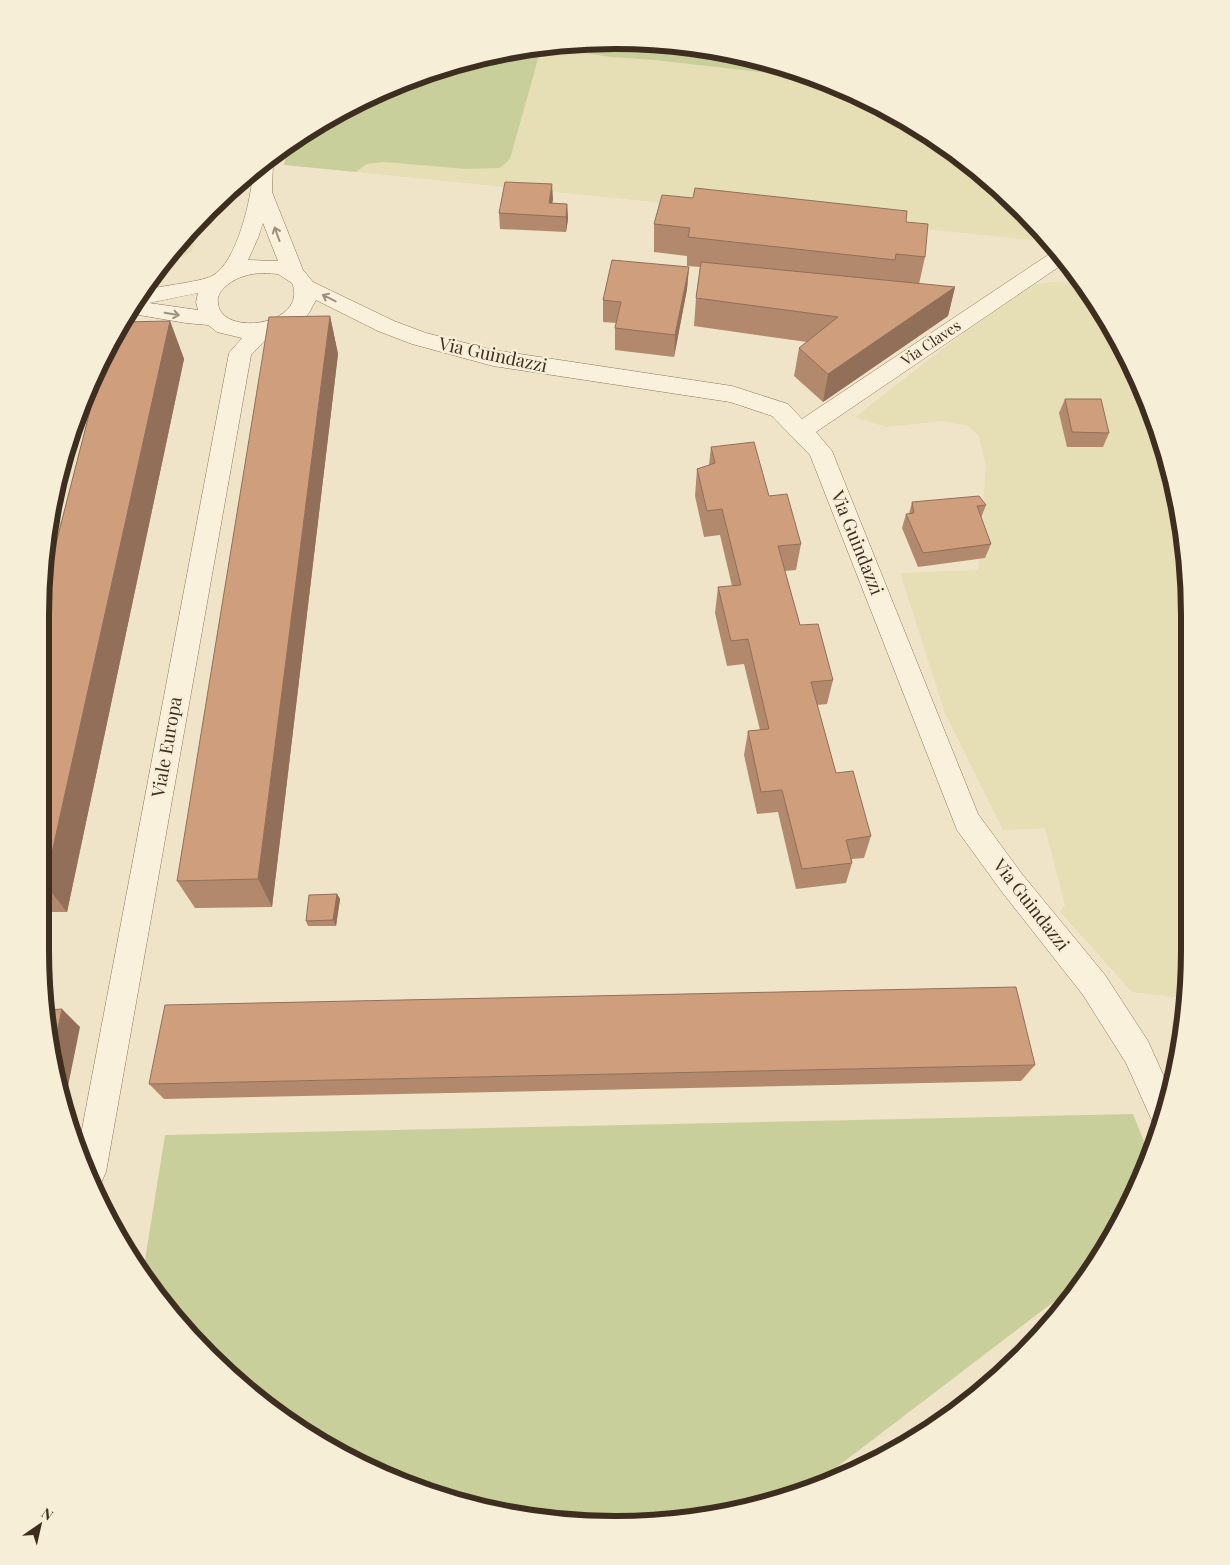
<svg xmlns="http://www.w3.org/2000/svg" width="1230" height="1565" viewBox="0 0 1230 1565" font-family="'Playfair Display',serif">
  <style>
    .farmland { fill: #e6deb5 }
    .green { fill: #c9cf9b }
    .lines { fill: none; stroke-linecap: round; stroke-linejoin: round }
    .minor-casing { stroke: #8d765c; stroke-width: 1 }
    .minor { fill: #faf1dc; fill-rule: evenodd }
    .wall { fill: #b2896c }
    .shaded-wall { fill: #916f58 }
    .building { fill: #cf9f7d; stroke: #916f58 }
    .oneway { stroke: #9c907e }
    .labels { text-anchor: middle; stroke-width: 4.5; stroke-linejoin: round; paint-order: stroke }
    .far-street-label { font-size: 15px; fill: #3d2e20; stroke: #f7eed8 }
    .street-label { font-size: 18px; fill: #3d2e20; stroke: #f7eed8 }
    .rim { fill: none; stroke: #3d2e20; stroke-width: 6 }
  </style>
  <rect width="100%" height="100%" fill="#f0e4c8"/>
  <g class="farmland">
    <polygon points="548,48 611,57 654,60 814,78 869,99 965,159 1047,236 1052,242 356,172 367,164 384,162 465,169 510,159 540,52"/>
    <polygon points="196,222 192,252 176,259 165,261 183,236"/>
    <polygon points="1051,282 1081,283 1113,327 1160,430 1189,577 1190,950 1185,998 1132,992 1060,912 1065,905 1045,828 1003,830 945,713 900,573 978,570 986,467 979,436 968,426 943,421 886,427 855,417 963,333 1021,292 1033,285"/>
  </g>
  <g class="green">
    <polygon points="652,41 764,60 814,78 654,60 611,57 548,48 540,52 510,159 500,168 465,169 384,162 367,164 356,172 284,165 288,145 327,117 430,71 540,45"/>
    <polygon points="53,521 73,521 41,652 41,578"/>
    <polygon points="1133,1114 1150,1156 1146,1170 1089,1275 812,1486 764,1505 615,1525 466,1505 328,1448 209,1357 143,1272 165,1135"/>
  </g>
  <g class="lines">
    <g class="minor-casing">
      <path id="minor" d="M270,159L273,163L272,192L303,270L313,282L394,321L426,333L493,350L732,386L788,404L802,419L1057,249L1066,262L816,432L832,451L978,814L1022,874L1105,975L1148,1041L1170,1090L1160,1126L1153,1123L1126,1063L1083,995L1002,892L957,830L810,455L772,416L730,402L493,366L412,344L378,331L316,300L309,313L301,322L289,329L270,335L251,355L106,1172L101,1183L96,1186L79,1145L229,353L242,338L217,332L208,325L186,323L127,313L144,290C160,286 200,282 212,276C237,263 252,197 253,170ZM263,223L278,261L248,260L258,238ZM265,273L278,274L292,283C309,325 221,338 218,303C217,298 219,293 223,289C233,278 249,273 265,273ZM198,293L196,302L198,310L149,303Z"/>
    </g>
    <use href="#minor" class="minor"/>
  </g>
  <g class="wall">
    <polygon points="553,199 552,203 567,204 568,219 566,232 500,229 499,213"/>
    <polygon points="906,222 925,257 919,284 955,287 948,316 823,402 794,376 799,348 807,342 694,326 696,298 700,267 687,266 687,256 654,252 654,224"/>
    <polygon points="689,267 687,289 674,357 615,350 615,328 616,323 603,322 603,300"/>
    <polygon points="330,316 338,354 272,907 195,908 177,881"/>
    <polygon points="170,321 184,359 67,912 40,912 41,602 100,372 97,372 117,328"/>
    <polygon points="1065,399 1109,433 1103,447 1067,447 1059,413"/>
    <polygon points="711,447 769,496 801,544 796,570 785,571 800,625 833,680 827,704 817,705 836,773 871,836 864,858 852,859 852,863 846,883 796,889 778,812 757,814 744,755 748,731 760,730 744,664 727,666 715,613 718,587 732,586 720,535 704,537 695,496 697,469 709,465"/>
    <polygon points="912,502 986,505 981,518 991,544 985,558 918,567 902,528 906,514 909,514"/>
    <polygon points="337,894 340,899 336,926 308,926 306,921"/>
    <polygon points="1035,1065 1021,1081 164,1099 149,1084"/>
  </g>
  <g class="shaded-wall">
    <polygon points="552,184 553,199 550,218 549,203"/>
    <polygon points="567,204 568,219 566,232 566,217"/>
    <polygon points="689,267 687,289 674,357 675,335"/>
    <polygon points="955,287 948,316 823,402 828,374"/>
    <polygon points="330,316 338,354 272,907 258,879"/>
    <polygon points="170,321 184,359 67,912 45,884"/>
    <polygon points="337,894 340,899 336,926 333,920"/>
    <polygon points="62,1009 80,1027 64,1106 62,1104 60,1099 53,1052"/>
  </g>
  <g class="building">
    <polygon points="505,182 552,184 549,203 567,204 566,217 499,213"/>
    <polygon points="695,188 907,211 906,222 928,224 925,257 896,254 895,260 688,237 690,228 654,224 662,195 693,198"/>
    <polygon points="612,260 689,267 675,335 615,328 621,302 603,300"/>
    <polygon points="701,262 955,287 828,374 799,348 838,317 696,298"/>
    <polygon points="330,316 258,879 177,881 269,317"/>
    <polygon points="170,321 45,884 40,884 41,602 104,356 117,328 121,322"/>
    <polygon points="1065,399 1101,399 1109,433 1072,432"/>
    <polygon points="754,442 769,496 787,494 801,544 778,546 800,625 818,624 833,680 811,682 836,773 853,771 871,836 846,840 852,863 802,869 782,790 761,792 748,731 769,729 748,639 731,641 718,587 741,585 722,509 707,511 697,469 715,463 711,447"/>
    <polygon points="979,496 986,505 977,506 991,544 923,553 906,514 914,513 912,502"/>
    <polygon points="337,894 333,920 306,921 309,895"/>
    <polygon points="1016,987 1035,1065 149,1084 165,1005"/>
    <polygon points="62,1009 53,1052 48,1010"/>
  </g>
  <defs><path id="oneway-shaft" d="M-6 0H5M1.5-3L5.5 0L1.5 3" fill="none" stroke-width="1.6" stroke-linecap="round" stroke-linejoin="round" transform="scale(1.25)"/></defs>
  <g class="oneway">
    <use href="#oneway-shaft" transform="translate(277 234) rotate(-110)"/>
    <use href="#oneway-shaft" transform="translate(329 298) rotate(-153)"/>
    <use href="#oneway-shaft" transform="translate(172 314) rotate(10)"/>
  </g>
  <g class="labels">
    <g class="far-street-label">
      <text transform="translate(931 343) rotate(-34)" y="5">Via Claves</text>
    </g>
    <g class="street-label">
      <text transform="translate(493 355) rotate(12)" y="6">Via Guindazzi</text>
      <text transform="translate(857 543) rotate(68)" y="6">Via Guindazzi</text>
      <text transform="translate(167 747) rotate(-80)" y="6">Viale Europa</text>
      <text transform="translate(1031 905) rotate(52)" y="6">Via Guindazzi</text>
    </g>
  </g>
  <path d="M0 0H1230V1565H0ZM615 49H615A566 566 0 0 1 1181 615V950A566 566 0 0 1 615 1516H615A566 566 0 0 1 49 950V615A566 566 0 0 1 615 49Z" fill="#f7eed8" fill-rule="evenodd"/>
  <path class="rim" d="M615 49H615A566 566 0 0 1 1181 615V950A566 566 0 0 1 615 1516H615A566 566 0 0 1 49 950V615A566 566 0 0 1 615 49Z"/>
  <g transform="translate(40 1525) rotate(34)" stroke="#f7eed8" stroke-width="4" paint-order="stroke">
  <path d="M0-4L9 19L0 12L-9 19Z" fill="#3d2e20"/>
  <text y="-8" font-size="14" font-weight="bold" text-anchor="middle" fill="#3d2e20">N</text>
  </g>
</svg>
